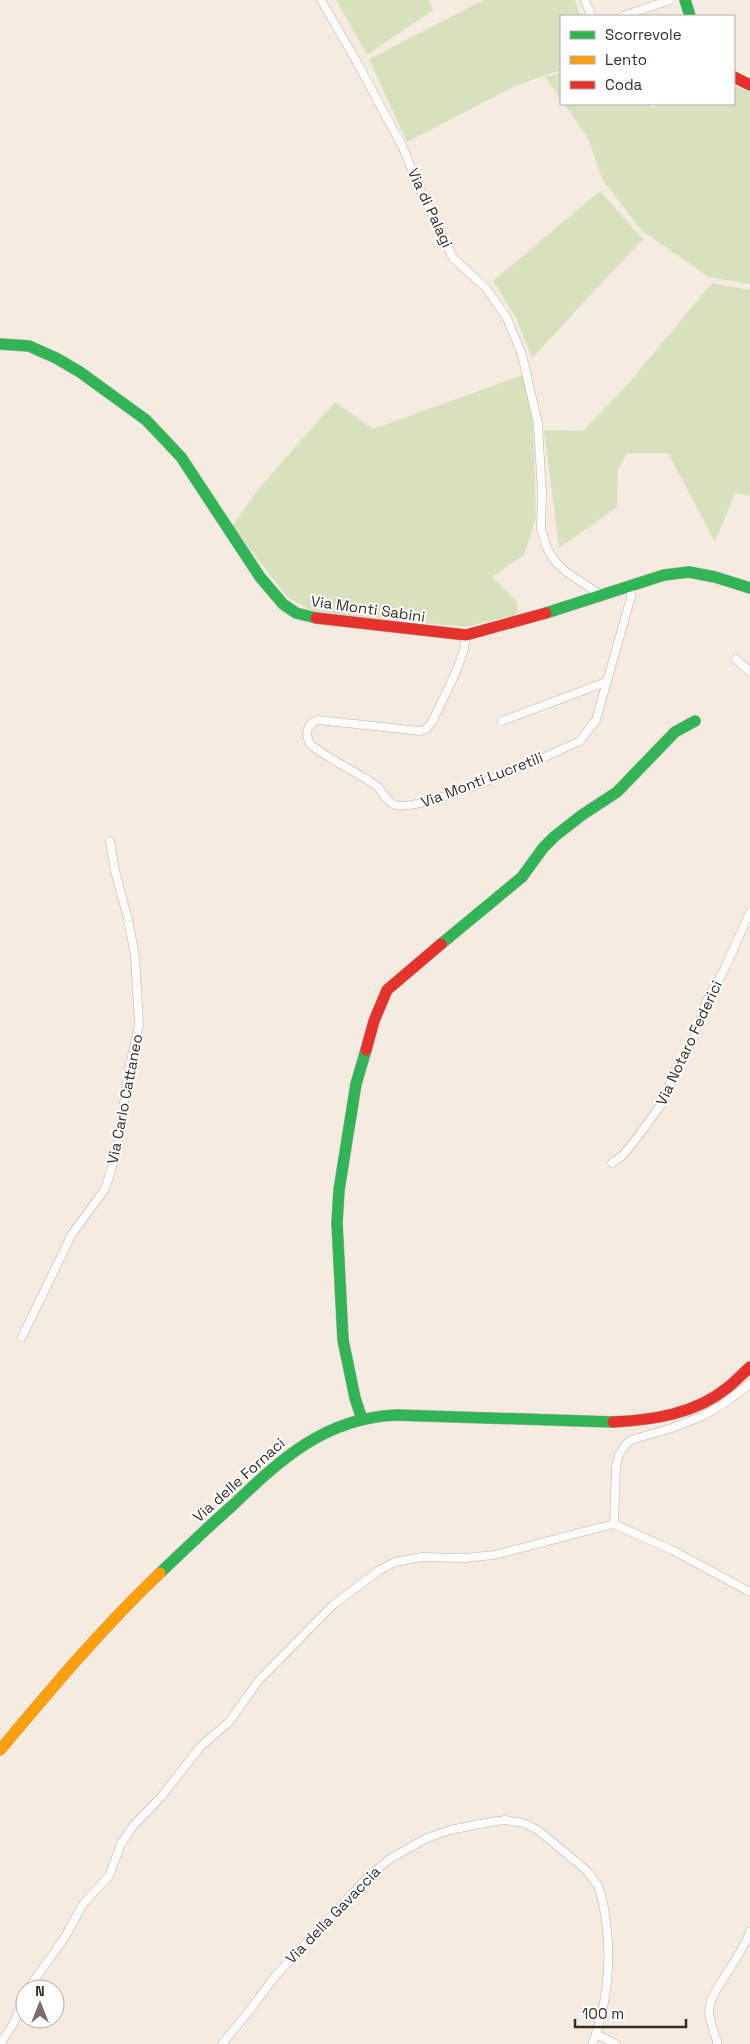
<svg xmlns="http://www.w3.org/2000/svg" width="750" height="2044" viewBox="0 0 750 2044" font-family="'Space Grotesk',sans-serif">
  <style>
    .green { fill: #d8e1be }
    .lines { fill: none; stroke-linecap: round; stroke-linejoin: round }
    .street-casing { stroke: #bab1a8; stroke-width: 9 }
    .fast-casing { stroke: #bab1a8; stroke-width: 12 }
    .slow-casing { stroke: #bab1a8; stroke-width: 12 }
    .jam-casing { stroke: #bab1a8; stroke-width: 12 }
    .street { stroke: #fefcfa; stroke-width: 8 }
    .fast { stroke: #30b455; stroke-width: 11 }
    .slow { stroke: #ff9f0a; stroke-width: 11 }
    .jam { stroke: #e5322d; stroke-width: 11 }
    .labels { text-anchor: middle; stroke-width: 4; stroke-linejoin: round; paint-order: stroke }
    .street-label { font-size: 15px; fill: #362c24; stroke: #fff }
  </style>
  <rect width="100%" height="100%" fill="#f6ebe0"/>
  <g class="green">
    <polygon points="336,0 429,0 433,10 367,55"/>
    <polygon points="484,0 575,0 580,16 561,16 561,70 515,86 407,142 369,59"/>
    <polygon points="561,73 561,100 545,77"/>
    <polygon points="734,86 750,92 750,284 709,277 642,231 602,179 588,138 564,104 648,104 653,108 660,104 734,104"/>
    <polygon points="600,191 643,239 532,358 516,318 493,281"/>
    <polygon points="712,283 750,290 750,496 735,493 715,542 668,453 627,453 618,470 617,507 559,548 544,430 583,431 623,390"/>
    <polygon points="523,375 533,422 536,518 524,555 492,577 517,602 517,615 465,627 314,612 287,597 232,526 260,487 335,402 373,429"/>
  </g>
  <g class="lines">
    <g class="street-casing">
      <g id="street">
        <polyline points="321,0 358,64 403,148 422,194 453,258 486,288 507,318 522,355 538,424 542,494 541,529 547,548 554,560 565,571 601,595"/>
        <polyline points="585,0 591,16"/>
        <polyline points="623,16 670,0"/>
        <path d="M466,635C466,658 442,700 432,722L426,729L420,731L318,720C306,725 305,733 310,744C329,760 354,770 374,784C383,789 384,801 395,805C421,813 550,755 580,741L596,720L631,597L630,586"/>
        <polyline points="736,659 750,672"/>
        <polyline points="502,721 606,682"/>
        <polyline points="612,1163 622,1156 633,1143 661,1105 675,1072 692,1042 707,1000 724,970 750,912"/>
        <polyline points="22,1337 72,1234 105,1189 117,1151 129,1069 139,1025 135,956 128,919 115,871 110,841"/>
        <polyline points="750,1384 723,1404 703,1416 672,1428 631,1440 625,1445 619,1455 616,1467 614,1524 674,1551 750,1592"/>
        <polyline points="28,1989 65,1937 83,1904 109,1876 121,1844 133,1826 161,1797 201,1746 229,1722 259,1680 333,1605 378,1571 395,1562 422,1557 465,1558 494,1555 614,1524"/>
        <polyline points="596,2034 616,2044"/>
        <polyline points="0,2044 14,2023 25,1995"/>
        <path d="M222,2044L250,2010L276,1975L368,1877L391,1858L427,1838L450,1830L485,1823L505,1820L523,1823L538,1830L586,1870L597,1884L600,1891C613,1940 611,1997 592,2044"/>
        <path d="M718,2044C715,2034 709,2021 709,2010C710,1990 743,1956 750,1931"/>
      </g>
    </g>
    <g class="fast-casing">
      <g id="fast">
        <polyline points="685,0 690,16"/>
        <polyline points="0,344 29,346 56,358 80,372 146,420 181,457 260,577 283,604 296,613 316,618"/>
        <polyline points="546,613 664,575 689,572 715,577 750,588"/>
        <polyline points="441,944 522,877 543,848 555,836 582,815 617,792 675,732 695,721"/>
        <polyline points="362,1419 355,1398 343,1340 337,1223 339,1190 356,1084 366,1050"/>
        <path d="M160,1573C184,1550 208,1527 233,1505C281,1459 325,1418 396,1415L613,1422"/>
      </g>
    </g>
    <g class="slow-casing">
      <path id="slow" d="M0,1750C51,1689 102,1628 160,1573"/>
    </g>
    <g class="jam-casing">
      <g id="jam">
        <polyline points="734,77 750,85"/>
        <polyline points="316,618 466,635 546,613"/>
        <polyline points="366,1050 374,1021 387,990 441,944"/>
        <path d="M613,1422C653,1420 695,1414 727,1388C735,1382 742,1374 750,1367"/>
      </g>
    </g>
    <use href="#street" class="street"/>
    <use href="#fast" class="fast"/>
    <use href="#slow" class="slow"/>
    <use href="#jam" class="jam"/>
  </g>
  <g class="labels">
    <g class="street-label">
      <text transform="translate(430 208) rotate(65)" y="5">Via di Palagi</text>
      <text transform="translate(368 609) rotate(8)" y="5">Via Monti Sabini</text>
      <text transform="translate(482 780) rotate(-21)" y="5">Via Monti Lucretili</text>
      <text transform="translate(689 1043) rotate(-65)" y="5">Via Notaro Federici</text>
      <text transform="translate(125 1099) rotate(-79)" y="5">Via Carlo Cattaneo</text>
      <text transform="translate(239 1480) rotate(-42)" y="5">Via delle Fornaci</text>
      <text transform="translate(333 1915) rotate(-46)" y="5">Via della Gavaccia</text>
    </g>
  </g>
  <rect x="560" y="15" width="175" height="90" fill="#ffffff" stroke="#afaba7"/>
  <rect x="570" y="31" width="25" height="8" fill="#30b455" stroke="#afaba7"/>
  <text x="605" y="40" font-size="15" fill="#362c24">Scorrevole</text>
  <rect x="570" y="56" width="25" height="8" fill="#ff9f0a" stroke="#afaba7"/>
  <text x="605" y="65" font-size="15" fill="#362c24">Lento</text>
  <rect x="570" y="81" width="25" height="8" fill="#e5322d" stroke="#afaba7"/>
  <text x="605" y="90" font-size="15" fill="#362c24">Coda</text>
  <g transform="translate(40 2004)"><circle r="24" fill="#ffffff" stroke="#afaba7"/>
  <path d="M0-4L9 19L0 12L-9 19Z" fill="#796f66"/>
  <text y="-8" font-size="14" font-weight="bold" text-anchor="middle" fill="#362c24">N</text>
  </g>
  <path d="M575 2019v8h111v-8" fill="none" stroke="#362c24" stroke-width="2.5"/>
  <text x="582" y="2019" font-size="15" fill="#362c24" stroke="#ffffff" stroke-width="4" paint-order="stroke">100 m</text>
</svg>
